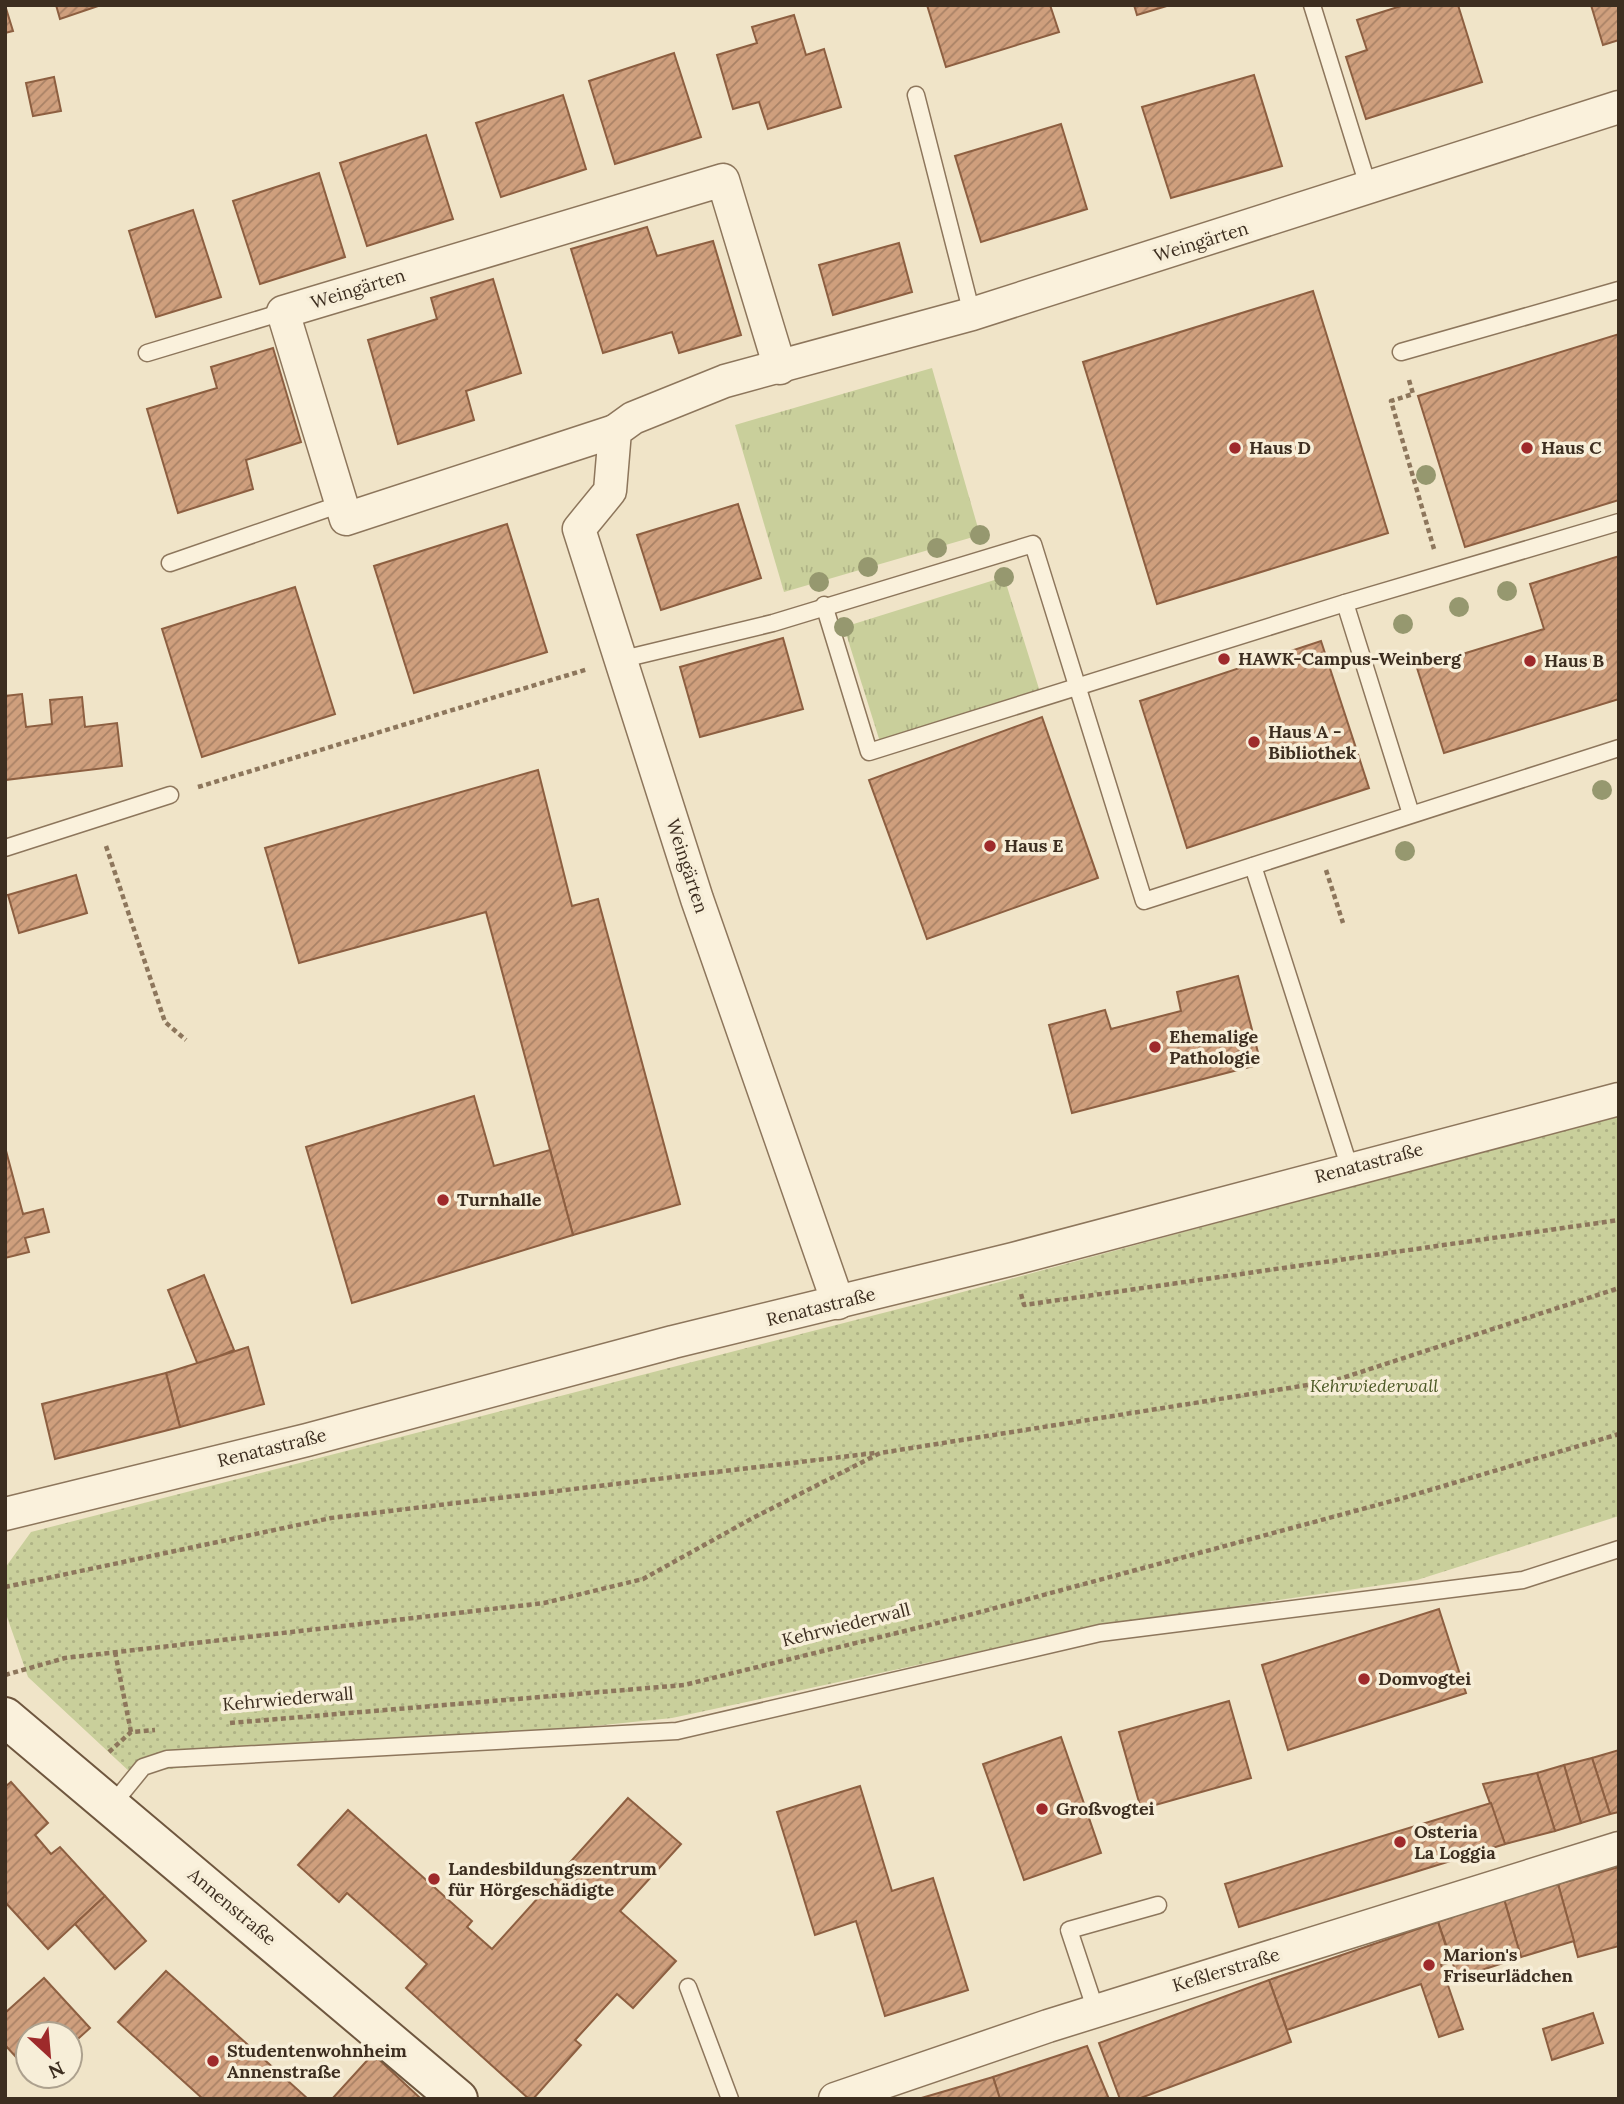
<svg xmlns="http://www.w3.org/2000/svg" width="1624" height="2104" viewBox="0 0 1624 2104" font-family="Lora,serif">
  <style>
    .grass { fill: url(#grass-tufts) }
    .park { fill: url(#park-dots) }
    .building { fill: url(#building-hatch); stroke: #8d5f41; stroke-width: 2 }
    .lines { fill: none; stroke-linecap: round; stroke-linejoin: round }
    .lane-casing { stroke: #8d765c; stroke-width: 19 }
    .street-casing { stroke: #8d765c; stroke-width: 35 }
    .secondary-casing { stroke: #6f573f; stroke-width: 42 }
    .path { stroke: #8d765c; stroke-width: 4.5; stroke-dasharray: 5 3.5; stroke-linecap: butt }
    .lane { stroke: #faf1dc; stroke-width: 16 }
    .street { stroke: #faf1dc; stroke-width: 32 }
    .secondary { stroke: #faf1dc; stroke-width: 38 }
    .tree { fill: #96986f }
    .poi-dot { fill: #9e2a2b; stroke: #f7eed8; stroke-width: 2.5 }
    .labels { text-anchor: middle; stroke-width: 7; stroke-linejoin: round; paint-order: stroke }
    .street-label { font-size: 18px; fill: #3d2e20; stroke: #f7eed8 }
    .poi-label { font-size: 18px; font-weight: bold; fill: #3d2e20; stroke: #f7eed8; text-anchor: start }
    .park-label { font-size: 18px; font-style: italic; fill: #4d5a26; stroke: #f7eed8 }
  </style>
  <defs>
    <pattern id="grass-tufts" width="24" height="20" patternUnits="userSpaceOnUse" patternTransform="scale(1.75)"><rect width="24" height="20" fill="#c9cf9b"/><path d="M3 7l-1-3M5 7V3M7 7l1-3M15 17l-1-3M17 17v-4M19 17l1-3" fill="none" stroke="#aeb285"/></pattern>
    <pattern id="park-dots" width="8" height="8" patternUnits="userSpaceOnUse" patternTransform="scale(1.75)"><rect width="8" height="8" fill="#c9cf9b"/><path d="M2 2h.1M6 6h.1" fill="none" stroke="#aeb285" stroke-width="1.8" stroke-linecap="round"/></pattern>
    <pattern id="building-hatch" width="6" height="6" patternUnits="userSpaceOnUse" patternTransform="scale(1.75)"><rect width="6" height="6" fill="#cf9f7d"/><path d="M-1 1l2-2M0 6l6-6M5 7l2-2" fill="none" stroke="#a98266"/></pattern>
  </defs>
  <rect width="100%" height="100%" fill="#f0e4c8"/>
  <g class="grass">
    <polygon points="932,368 980,535 784,592 735,425"/>
    <polygon points="1004,577 1040,692 880,742 844,627"/>
  </g>
  <polygon class="park" points="1619,1114 1619,1516 1417,1580 1098,1626 672,1718 131,1773 28,1677 5,1611 5,1568 31,1532 918,1304"/>
  <g class="building">
    <polygon points="5,5 13,31 5,33"/>
    <polygon points="56,5 101,5 60,19"/>
    <polygon points="927,5 1050,5 1059,32 946,67"/>
    <polygon points="1134,5 1170,5 1137,15"/>
    <polygon points="1404,5 1458,5 1482,82 1366,119 1346,57 1367,50 1357,20"/>
    <polygon points="1591,5 1619,5 1619,40 1603,45"/>
    <polygon points="794,15 806,55 824,49 841,107 768,129 759,102 733,109 717,55 757,43 752,27"/>
    <polygon points="674,53 701,137 615,164 589,81"/>
    <polygon points="1254,75 1282,166 1171,198 1142,107"/>
    <polygon points="54,77 61,111 33,116 26,83"/>
    <polygon points="563,95 586,169 501,197 476,123"/>
    <polygon points="1061,124 1087,209 981,242 955,156"/>
    <polygon points="426,135 453,219 367,246 340,163"/>
    <polygon points="319,173 345,257 260,284 233,201"/>
    <polygon points="193,210 221,297 156,317 129,231"/>
    <polygon points="647,227 657,256 713,241 741,335 679,353 672,332 603,353 571,249"/>
    <polygon points="899,243 912,292 833,315 819,265"/>
    <polygon points="493,279 521,373 466,391 474,420 398,444 368,340 437,319 431,298"/>
    <polygon points="1313,291 1388,533 1157,604 1083,362"/>
    <polygon points="1619,334 1619,500 1465,547 1418,396"/>
    <polygon points="273,348 301,442 246,460 253,489 178,513 147,409 217,388 211,367"/>
    <polygon points="738,504 761,578 661,610 637,535"/>
    <polygon points="507,524 547,652 414,693 374,566"/>
    <polygon points="1619,556 1619,699 1444,753 1417,668 1544,629 1530,584"/>
    <polygon points="295,587 335,714 202,757 162,629"/>
    <polygon points="783,638 803,709 700,737 680,667"/>
    <polygon points="1321,641 1369,788 1187,848 1140,701"/>
    <polygon points="22,694 26,727 52,724 50,700 82,697 85,727 117,723 122,766 5,780 5,696"/>
    <polygon points="1042,717 1098,878 927,939 869,780"/>
    <polygon points="538,770 572,906 598,899 680,1204 573,1235 486,912 299,963 265,848"/>
    <polygon points="76,875 87,913 19,933 8,895"/>
    <polygon points="1238,976 1261,1064 1072,1113 1049,1025 1105,1010 1111,1029 1181,1011 1177,992"/>
    <polygon points="474,1096 494,1166 550,1150 573,1235 352,1303 306,1147"/>
    <polygon points="5,1147 23,1214 43,1209 49,1232 25,1238 29,1252 5,1258"/>
    <polygon points="204,1275 234,1350 198,1365 168,1290"/>
    <polygon points="248,1347 264,1404 180,1427 166,1373"/>
    <polygon points="166,1373 180,1427 55,1459 42,1404"/>
    <polygon points="1439,1609 1466,1693 1288,1750 1262,1665"/>
    <polygon points="1229,1701 1251,1778 1141,1809 1119,1732"/>
    <polygon points="1061,1737 1101,1853 1024,1880 983,1764"/>
    <polygon points="1619,1750 1619,1812 1610,1814 1592,1758"/>
    <polygon points="1592,1758 1610,1814 1581,1823 1564,1765"/>
    <polygon points="1564,1765 1581,1823 1555,1831 1537,1773"/>
    <polygon points="1537,1773 1555,1831 1505,1844 1483,1784"/>
    <polygon points="11,1782 48,1823 35,1835 51,1854 60,1847 105,1896 48,1949 5,1902 5,1787"/>
    <polygon points="860,1786 892,1891 933,1878 968,1990 885,2016 856,1921 815,1935 777,1812"/>
    <polygon points="628,1798 681,1844 620,1911 676,1961 633,2008 617,1994 575,2040 581,2045 533,2099 529,2099 406,1988 427,1964 347,1893 339,1902 298,1865 348,1810 472,1921 467,1927 492,1949"/>
    <polygon points="1491,1803 1505,1844 1239,1927 1225,1884"/>
    <polygon points="1619,1867 1619,1946 1578,1957 1558,1884"/>
    <polygon points="1558,1884 1574,1941 1521,1957 1504,1899"/>
    <polygon points="105,1896 146,1941 115,1969 75,1924"/>
    <polygon points="1504,1899 1521,1957 1458,1978 1438,1922"/>
    <polygon points="1438,1922 1451,1962 1441,1965 1463,2029 1439,2037 1421,1984 1287,2030 1269,1980"/>
    <polygon points="166,1971 308,2099 203,2099 118,2022"/>
    <polygon points="44,1978 90,2028 70,2046 70,2034 28,2034 28,2070 5,2045 5,2013"/>
    <polygon points="1269,1980 1291,2042 1138,2099 1120,2099 1099,2043"/>
    <polygon points="1593,2013 1603,2043 1552,2060 1543,2029"/>
    <polygon points="1087,2046 1109,2099 1000,2099 993,2077"/>
    <polygon points="373,2054 419,2097 417,2099 332,2099"/>
    <polygon points="993,2077 1000,2099 918,2099"/>
  </g>
  <g class="lines">
    <g class="lane-casing">
      <g id="lane">
        <polyline points="1312,5 1369,189"/>
        <polyline points="916,95 972,314"/>
        <polyline points="1401,352 1619,290"/>
        <polyline points="147,353 283,312"/>
        <polyline points="170,563 341,504"/>
        <polyline points="1345,603 1411,814"/>
        <polyline points="824,605 869,752 1345,603 1619,522"/>
        <polyline points="619,660 773,623 1033,544 1144,901 1619,748"/>
        <polyline points="5,848 170,795"/>
        <polyline points="1253,866 1350,1169"/>
        <polyline points="112,1805 143,1767 167,1759 677,1731 1100,1633 1523,1580 1619,1549"/>
        <polyline points="688,1987 730,2099"/>
        <polyline points="1096,2011 1069,1930 1158,1905"/>
      </g>
    </g>
    <g class="street-casing">
      <g id="street">
        <polyline points="615,431 346,519 283,312 723,180 780,368"/>
        <polyline points="838,1303 697,899 579,529 610,491 615,431 633,418 725,381 972,314 1619,107"/>
        <polyline points="5,1514 307,1440 673,1342 1013,1259 1619,1099"/>
        <polyline points="835,2099 1048,2026 1619,1848"/>
      </g>
    </g>
    <g class="secondary-casing">
      <polyline id="secondary" points="5,1717 458,2099"/>
    </g>
    <g class="path">
      <polyline points="1409,380 1413,394 1391,401 1434,549"/>
      <polyline points="198,787 588,669"/>
      <polyline points="106,846 165,1022 186,1040"/>
      <polyline points="1326,870 1343,923"/>
      <polyline points="1021,1294 1024,1305 1619,1220"/>
      <polyline points="5,1587 331,1518 875,1453"/>
      <polyline points="115,1652 131,1732"/>
      <polyline points="5,1675 65,1658 544,1603 643,1579 751,1519 880,1453 1333,1381 1619,1288"/>
      <polyline points="230,1723 684,1685 958,1618 1403,1498 1619,1434"/>
      <polyline points="109,1752 131,1732 155,1730"/>
    </g>
    <use href="#lane" class="lane"/>
    <use href="#street" class="street"/>
    <use href="#secondary" class="secondary"/>
  </g>
  <g class="tree">
    <circle cx="1426" cy="475" r="10"/>
    <circle cx="980" cy="535" r="10"/>
    <circle cx="937" cy="548" r="10"/>
    <circle cx="868" cy="567" r="10"/>
    <circle cx="1004" cy="577" r="10"/>
    <circle cx="819" cy="582" r="10"/>
    <circle cx="1507" cy="591" r="10"/>
    <circle cx="1459" cy="607" r="10"/>
    <circle cx="1403" cy="624" r="10"/>
    <circle cx="844" cy="627" r="10"/>
    <circle cx="1602" cy="790" r="10"/>
    <circle cx="1405" cy="851" r="10"/>
  </g>
  <g class="poi-dot">
    <circle cx="1235" cy="448" r="7"/>
    <circle cx="1527" cy="448" r="7"/>
    <circle cx="1224" cy="659" r="7"/>
    <circle cx="1530" cy="661" r="7"/>
    <circle cx="1254" cy="742" r="7"/>
    <circle cx="990" cy="846" r="7"/>
    <circle cx="1155" cy="1047" r="7"/>
    <circle cx="443" cy="1200" r="7"/>
    <circle cx="1364" cy="1679" r="7"/>
    <circle cx="1042" cy="1809" r="7"/>
    <circle cx="1400" cy="1842" r="7"/>
    <circle cx="434" cy="1879" r="7"/>
    <circle cx="1429" cy="1965" r="7"/>
    <circle cx="213" cy="2061" r="7"/>
  </g>
  <g class="labels">
    <g class="street-label">
      <text transform="translate(1201 242) rotate(-17)" y="6">Weingärten</text>
      <text transform="translate(358 289) rotate(-17)" y="6">Weingärten</text>
      <text transform="translate(687 866) rotate(72)" y="6">Weingärten</text>
      <text transform="translate(1369 1163) rotate(-15)" y="6">Renatastraße</text>
      <text transform="translate(821 1307) rotate(-14)" y="6">Renatastraße</text>
      <text transform="translate(272 1448) rotate(-14)" y="6">Renatastraße</text>
      <text transform="translate(846 1625) rotate(-14)" y="6">Kehrwiederwall</text>
      <text transform="translate(288 1699) rotate(-5)" y="6">Kehrwiederwall</text>
      <text transform="translate(232 1907) rotate(40)" y="6">Annenstraße</text>
      <text transform="translate(1226 1970) rotate(-17)" y="6">Keßlerstraße</text>
    </g>
    <g class="poi-label">
      <text x="1249" y="454">Haus D</text>
      <text x="1541" y="454">Haus C</text>
      <text x="1238" y="665">HAWK-Campus-Weinberg</text>
      <text x="1544" y="667">Haus B</text>
      <text x="1268" y="738">Haus A -<tspan x="1268" dy="21">Bibliothek</tspan></text>
      <text x="1004" y="852">Haus E</text>
      <text x="1169" y="1043">Ehemalige<tspan x="1169" dy="21">Pathologie</tspan></text>
      <text x="457" y="1206">Turnhalle</text>
      <text x="1378" y="1685">Domvogtei</text>
      <text x="1056" y="1815">Großvogtei</text>
      <text x="1414" y="1838">Osteria<tspan x="1414" dy="21">La Loggia</tspan></text>
      <text x="448" y="1875">Landesbildungszentrum<tspan x="448" dy="21">für Hörgeschädigte</tspan></text>
      <text x="1443" y="1961">Marion's<tspan x="1443" dy="21">Friseurlädchen</tspan></text>
      <text x="227" y="2057">Studentenwohnheim<tspan x="227" dy="21">Annenstraße</tspan></text>
    </g>
    <g class="park-label">
      <text x="1374" y="1392">Kehrwiederwall</text>
    </g>
  </g>
  <rect width="1624" height="2104" fill="none" stroke="#3d2e20" stroke-width="14"/>
  <g transform="translate(49 2055) rotate(154)"><circle r="33" fill="#f7eed8" stroke="#ada18e" stroke-width="2"/>
  <path d="M0-5L12 26L0 18L-12 26Z" fill="#9e2a2b"/>
  <text y="-10" font-size="19" font-weight="bold" text-anchor="middle" fill="#3d2e20">N</text>
  </g>
</svg>
